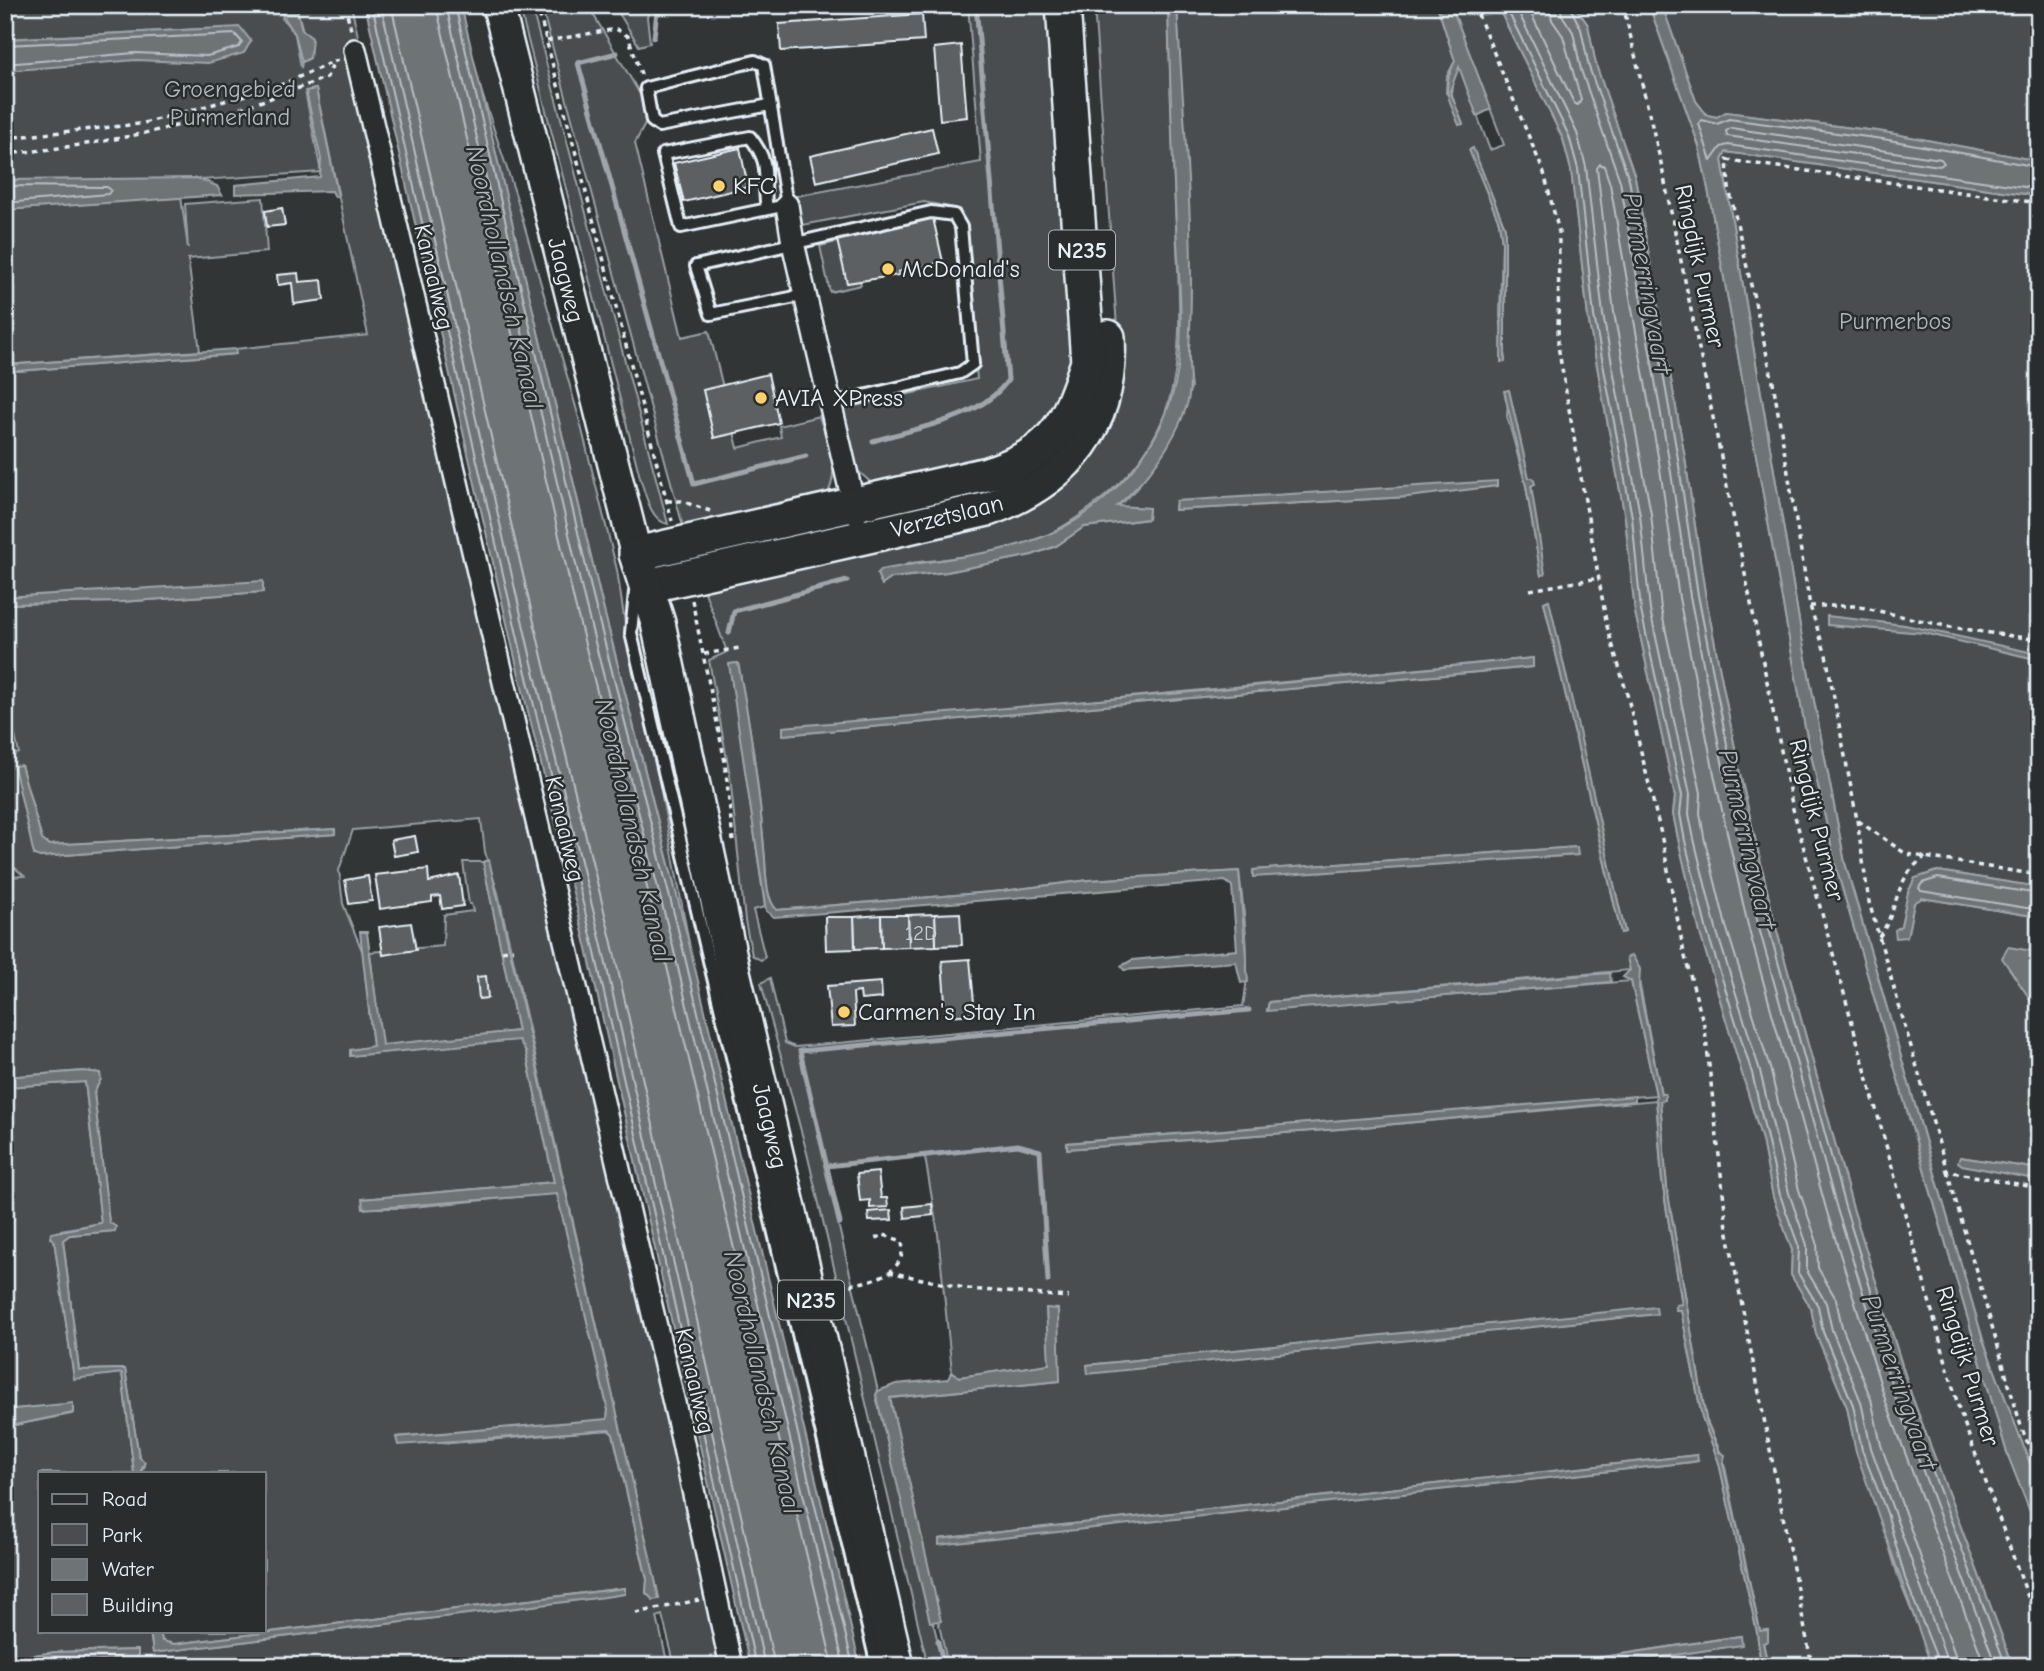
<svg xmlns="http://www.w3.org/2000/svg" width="2044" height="1671" viewBox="0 0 2044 1671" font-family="'Comic Neue',sans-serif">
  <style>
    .green { fill: #494d4f; stroke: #989fa4; stroke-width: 2; fill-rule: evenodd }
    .water { fill: #6e7376; stroke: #9fa5aa; stroke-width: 2 }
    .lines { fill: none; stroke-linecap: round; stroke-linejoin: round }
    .shore { stroke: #b7bfc4; stroke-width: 2 }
    .stream { stroke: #9fa5aa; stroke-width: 5 }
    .building { fill: #5c6063; stroke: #e8f1f8; stroke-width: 2 }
    .service-casing { stroke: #e8f1f8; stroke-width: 16 }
    .minor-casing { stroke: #e8f1f8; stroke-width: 26 }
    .secondary-casing { stroke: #e8f1f8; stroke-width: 35 }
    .primary-casing { stroke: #e8f1f8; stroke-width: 38 }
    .path { stroke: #e8f1f8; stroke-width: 3.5; stroke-dasharray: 5 5; stroke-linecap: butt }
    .service { stroke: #2a2d2e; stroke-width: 10 }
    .minor { stroke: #2a2d2e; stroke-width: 21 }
    .secondary { stroke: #2a2d2e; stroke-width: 30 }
    .primary { stroke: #2a2d2e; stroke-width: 33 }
    .poi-dot { fill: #ffd166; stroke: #2a2d2e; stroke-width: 2.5 }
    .labels { text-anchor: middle; stroke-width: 5; stroke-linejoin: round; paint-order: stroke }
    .number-label { font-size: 21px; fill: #c5cdd3 }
    .shield { fill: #2a2d2e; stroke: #afb6bb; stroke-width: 2 }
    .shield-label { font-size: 23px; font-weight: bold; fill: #e8f1f8 }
    .park-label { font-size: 24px; fill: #b0b8bd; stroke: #2a2d2e }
    .poi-label { font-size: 24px; fill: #e8f1f8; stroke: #2a2d2e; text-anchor: start }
    .street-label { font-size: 24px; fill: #e8f1f8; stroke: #2a2d2e }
    .water-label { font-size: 26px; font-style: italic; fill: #b1b8be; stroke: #2a2d2e }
  </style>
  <rect width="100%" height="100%" fill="#323536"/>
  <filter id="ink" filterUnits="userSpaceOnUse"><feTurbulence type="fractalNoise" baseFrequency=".0143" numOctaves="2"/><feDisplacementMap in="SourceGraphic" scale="14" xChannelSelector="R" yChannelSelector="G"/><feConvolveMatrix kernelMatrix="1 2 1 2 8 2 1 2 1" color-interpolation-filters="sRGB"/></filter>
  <g filter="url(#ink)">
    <g class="green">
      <path d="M5,5H287L282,18L295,34L301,68L302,62L310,58L296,5H351L723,1666H675L662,1615L657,1617L668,1666H138L137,1650L56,1652L5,1659V1427L72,1414V1404L5,1410V1087L85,1082L101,1223L61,1230L54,1240L74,1378L122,1373L134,1473H40V1631H150L153,1653L625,1594L624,1588L174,1644L162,1641L160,1631H264V1473H140L145,1466L139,1457L125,1369L79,1370L63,1240L69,1235L114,1231L109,1223L94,1093L98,1082L84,1071L5,1077V877L24,876L15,868H5V721L11,755L19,753L5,694V604L120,602L262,592L5,597V372L235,354V349L368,335L316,89L305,91L321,172L5,193V45L201,29L5,39ZM21,765L42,840L49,845L335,829V834L40,857ZM481,819L485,852L498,893L659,1598L646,1593L647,1580L613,1434L608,1430L452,1443L396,1437L607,1420L608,1410L557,1193L402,1208H363V1199L554,1182L526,1052L519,1039L350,1056V1050L373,1047L363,953L343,904L339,870L353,830Z"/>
      <path d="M519,5H531L668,524C651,521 646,496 641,481Z"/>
      <path d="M541,5H612L593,14L651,113L635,143L682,337L709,331L738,448L781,437L779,426L819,416C827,443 842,471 826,496L684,530Z"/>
      <polygon points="614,5 672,5 650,10 647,17 650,43 639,46"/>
      <polygon points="968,5 1056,5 1075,385 1025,451 876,487 858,471 841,409 977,379 960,209 924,202 797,226 791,197 981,162"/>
      <path d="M1094,5H1168C1170,72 1172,140 1175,207C1182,354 1198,449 1052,533C1019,552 976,554 939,560C929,561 917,561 907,564C902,567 896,574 892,578L947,572L1032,555L1056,546L1084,527L1148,519L1149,508L1117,507L1137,489L1191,388L1188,365L1190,271L1177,5H1437L1455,61L1447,76L1446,93L1454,102C1449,87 1452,80 1459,66L1490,150L1504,145L1451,5H1497L1563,139L1571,170L1588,317L1625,518L1635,612L1675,797L1673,814L1679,843L1700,933L1762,1140L1773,1197L1792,1250L1791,1275L1811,1308L1816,1334L1847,1407L1856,1452L1880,1515L1899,1580L1934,1666H1768L1763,1642L1767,1630L1760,1631L1723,1458L1706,1419L1667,1188L1660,1100L1665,1094H1661L1639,981L1630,970L1269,1002L1267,1010L1631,981L1656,1095L1067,1143V1149L1352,1128L1656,1100L1662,1181L1682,1305H1676L1677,1310H1681L1702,1417L1719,1463L1757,1632L1761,1666H1601L1741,1645L1740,1636L1544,1666H948L890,1398L1059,1381L1057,1309H1046L1050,1364L959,1377L952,1372L938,1234L925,1157L824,1165L878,1391L876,1395L944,1666H928L807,1153L761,983L770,978L785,1043L795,1047L1243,1006C1252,961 1244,916 1239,871L1089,880L1003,891L777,910C766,900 766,875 765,860C760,793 751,729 738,663L730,664L765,907L753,910L765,957L761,960L752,955L745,921L730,776L709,660L727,652L702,584L975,519L1119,355ZM1473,148L1505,228V360L1500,316L1502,242L1499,222ZM1509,391L1529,479L1534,484L1531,485L1541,575L1526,486L1507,416ZM1408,497L1175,510V509L1176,501ZM1548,600L1625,932L1621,933L1544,602ZM1532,658V667L783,735L1120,698ZM1577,847V855L1253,876L1254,870ZM1656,1308V1314L1430,1337L1087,1365ZM1696,1455L1698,1461L1692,1462L939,1544V1539Z"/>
      <polygon points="1574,5 1649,5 1699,146 1708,189 1805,727 1836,867 2007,1453 2039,1534 2039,1666 2013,1666 1911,1394 1852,1205 1775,924 1740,774 1705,593 1685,458 1635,177 1596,65 1588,25"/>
      <polygon points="1662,5 2039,5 2039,161 1884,132 1726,112 1717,117 1707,115 1696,101"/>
      <polygon points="480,87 516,196 579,418 617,570 626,630 652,743 689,943 601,599"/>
      <path d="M1726,152L2039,196V887L1938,871C1910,875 1906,902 1901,926L1907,937L1914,903L1922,898L2039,917V1169L1960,1157L2039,1180V1487L1983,1340L1845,863L1802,638L1722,160Z"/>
      <polygon points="181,197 188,248 185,204 263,198 267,252 188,259 200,351 5,365 5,210"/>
      <polygon points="850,239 861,285 830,292 820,246"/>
      <polygon points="463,862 483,862 518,1031 381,1046 370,952 443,946 444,915 473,911 471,904 469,904"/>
    </g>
    <g class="water">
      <polygon points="287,5 296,5 302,30 312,38 310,58 302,62 295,34 280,11"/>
      <polygon points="365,5 461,5 601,599 689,943 860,1666 750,1666 586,945 517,667"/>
      <path d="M1168,5H1177C1183,119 1196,236 1189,350C1188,370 1193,389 1186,408C1172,446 1148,479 1117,506L1149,508L1148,519L1084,527L1056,546L1032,555L947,572L892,578L882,585L877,574L881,570C936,558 994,557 1047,535C1105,511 1157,453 1173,392C1187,345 1178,272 1176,223C1172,150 1170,78 1168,5Z"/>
      <path d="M1437,5H1451L1491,109L1477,116L1459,67L1450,91L1463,124L1459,125C1448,98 1441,88 1455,61Z"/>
      <polygon points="1497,5 1574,5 1588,25 1596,65 1635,177 1685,458 1705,593 1740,774 1775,924 1852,1205 1911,1394 2013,1666 1934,1666 1928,1656 1856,1452 1847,1407 1816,1334 1811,1308 1791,1275 1792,1250 1773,1197 1762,1140 1700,933 1679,843 1673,814 1675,797 1635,612 1625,518 1588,317 1571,170 1563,139"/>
      <polygon points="1649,5 1662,5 1696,101 1707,115 1717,117 1726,112 1884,132 2039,161 2039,196 1726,152 1722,160 1802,638 1845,863 1983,1340 2039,1487 2039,1534 2007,1453 1836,867 1805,727 1708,189 1699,146"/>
      <polygon points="240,27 251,41 244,53 208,63 136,60 5,71 5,39"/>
      <polygon points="316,89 338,196 335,197 332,191 235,194 235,185 320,177 321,159 306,91"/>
      <polygon points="1473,148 1505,228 1505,361 1501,362 1502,242 1499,222 1469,150"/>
      <polygon points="197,178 217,186 222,195 5,210 5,180"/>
      <polygon points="235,349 236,354 5,372 5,365"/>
      <polygon points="1509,390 1529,478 1533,478 1535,484 1531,486 1545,574 1541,576 1526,486 1504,391"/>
      <polygon points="1497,481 1497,486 1408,497 1175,510 1176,501"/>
      <polygon points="263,581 263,592 120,602 5,604 5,597"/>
      <polygon points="1549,600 1625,932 1621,933 1544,602"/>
      <polygon points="1827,616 1905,625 2039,654 2039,660 1924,633 1827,625"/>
      <polygon points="1533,658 1533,667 783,735 783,727 1181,693"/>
      <path d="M738,663C751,728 760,793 765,859C766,875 766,900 777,910L1003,891L1089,880L1239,871L1248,982L1241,983L1236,962L1124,970L1121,966L1132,960L1237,950L1232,886L1225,881L774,917L766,911L729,664Z"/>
      <polygon points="21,765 42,840 49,845 335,829 335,834 40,857 34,855 14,766"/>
      <polygon points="1577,847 1578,855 1253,877 1253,870"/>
      <polygon points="489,860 653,1570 659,1599 653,1600 646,1593 647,1579 613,1434 609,1430 398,1445 396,1437 607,1419 608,1410 557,1194 363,1209 362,1199 554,1182 526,1052 519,1040 350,1056 350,1050 373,1046 360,932 367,932 382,1045 518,1031 483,862"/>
      <polygon points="1938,871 2039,887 2039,917 1922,898 1914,903 1907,937 1896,938 1895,930 1901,926 1908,892 1915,878"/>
      <polygon points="2008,947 2039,952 2039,966 2032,974 2039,982 2039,1012 2002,958"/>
      <polygon points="1632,955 1640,969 1639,987 1661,1094 1665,1094 1665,1100 1660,1101 1667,1188 1706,1419 1719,1452 1725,1455 1723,1463 1760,1631 1768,1630 1768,1641 1763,1643 1768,1666 1761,1666 1757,1632 1719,1463 1702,1417 1681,1310 1676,1310 1676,1305 1682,1304 1662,1181 1656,1095 1631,981 1623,977 1630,970 1627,958"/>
      <polygon points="1610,973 1611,982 1267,1011 1269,1002"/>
      <polygon points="84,1071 100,1073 101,1079 94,1093 109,1222 116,1227 115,1231 70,1235 63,1240 79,1370 125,1369 139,1457 145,1462 140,1473 134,1473 122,1373 74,1379 54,1240 50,1238 51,1233 101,1223 85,1082 5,1087 5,1077"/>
      <polygon points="1635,1096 1635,1101 1352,1128 1067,1149 1067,1143"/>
      <polygon points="1960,1157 2039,1169 2039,1180 1962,1165 1958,1162"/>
      <polygon points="1656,1307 1657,1314 1088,1374 1087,1365"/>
      <polygon points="1046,1308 1058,1309 1060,1381 890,1398 941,1621 930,1622 876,1395 878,1391 896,1384 948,1379 952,1372 959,1377 1049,1364"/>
      <polygon points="73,1403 73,1413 5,1427 5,1410"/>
      <polygon points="1697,1455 1698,1461 1692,1462 939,1545 939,1539 1000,1532"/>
      <polygon points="625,1588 625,1594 605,1597 153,1653 150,1631 160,1631 162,1641 174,1644"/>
      <polygon points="1741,1636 1742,1645 1601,1666 1544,1666"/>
      <polygon points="138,1650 138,1666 131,1666 129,1660 5,1666 5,1659 56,1652"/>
    </g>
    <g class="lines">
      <g class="shore">
        <polyline points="372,5 524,665 593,944 756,1666"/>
        <polyline points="381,5 532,663 601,942 765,1666"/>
        <polyline points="391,5 543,661 611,939 775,1666"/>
        <polyline points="436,5 575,605 663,950 833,1666"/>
        <polyline points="446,5 585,603 673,947 844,1666"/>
        <polyline points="455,5 594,601 682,945 853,1666"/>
        <polyline points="1505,5 1569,136 1578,169 1594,316 1632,517 1641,611 1682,796 1680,814 1685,841 1707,931 1752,1073 1780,1195 1799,1247 1798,1273 1818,1306 1823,1332 1853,1405 1862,1450 1887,1513 1905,1578 1940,1666"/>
        <polyline points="1515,5 1577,133 1586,167 1603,315 1640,515 1650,610 1690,794 1689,814 1694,839 1716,929 1760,1071 1789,1193 1807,1245 1807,1271 1826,1303 1832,1330 1861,1402 1871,1448 1949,1666"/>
        <polyline points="1527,5 1574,103 1578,105 1581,100 1563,36 1552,20 1549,5"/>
        <polyline points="1560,5 1562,15 1573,32 1581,70 1620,181 1669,460 1690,596 1725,777 1759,928 1837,1209 1896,1399 1996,1666"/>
        <polyline points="1569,5 1581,29 1589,67 1629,179 1678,459 1698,595 1733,775 1768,925 1845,1207 1904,1396 2006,1666"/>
        <polyline points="5,45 235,34 242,42 239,47 207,56 135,53 5,64"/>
        <polygon points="1731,128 1941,159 1944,163 1940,166 1727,136 1726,131"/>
        <polyline points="2039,167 1883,139 1729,119 1717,124 1702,120 1699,124 1711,161 1721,147 1728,145 2039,189"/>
        <polyline points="5,186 107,187 111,190 108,194 5,203"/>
        <polyline points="2039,894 1938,878 1922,883 1919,888 1921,891 2039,910"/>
        <polyline points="1959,1666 1881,1445 1871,1399 1842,1327 1836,1299 1818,1268 1817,1242 1799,1190 1770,1068 1726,926 1704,837 1700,813 1701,793 1661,609 1651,514 1614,313 1597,168 1600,164 1604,166 1610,184 1659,462 1679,598 1715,779 1749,930 1827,1212 1886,1402 1985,1666"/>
      </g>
      <g class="stream">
        <polyline points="654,37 657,11 726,5"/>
        <polyline points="617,53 578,63 694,484 806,456"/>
        <path d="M873,441C918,427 980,420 1008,380L976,5"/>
        <polyline points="729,633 734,611 847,581"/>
        <polyline points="827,1166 1018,1145 1040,1151 1048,1281"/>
        <polyline points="840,1223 800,1051 1249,1010"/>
        <polyline points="938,1641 944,1666"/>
      </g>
    </g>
    <g class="building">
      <polygon points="922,14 924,41 781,51 779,24"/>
      <polygon points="961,45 967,117 940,120 934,48"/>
      <polygon points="932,128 938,154 816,182 810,156"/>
      <polygon points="740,148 748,187 684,202 674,163"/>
      <polygon points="282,208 285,225 267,227 265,211"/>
      <polygon points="933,218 943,262 898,272 899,275 847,283 837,240"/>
      <polygon points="298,273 299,282 322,280 324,300 294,304 292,283 278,285 277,275"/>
      <polygon points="768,374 779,423 714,438 703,390"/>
      <polygon points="415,836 418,852 394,856 391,840"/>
      <polygon points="428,869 429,882 459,875 463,906 442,909 440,896 432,897 432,902 380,909 375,875"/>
      <polygon points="368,876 372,901 349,904 345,880"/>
      <polygon points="960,913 962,945 936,946 935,914"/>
      <polygon points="935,914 936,946 909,947 908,915"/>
      <polygon points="881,915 882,948 855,949 854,917"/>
      <polygon points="881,915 908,915 909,947 882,948"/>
      <polygon points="825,917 854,917 855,949 826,950"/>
      <polygon points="411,923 416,950 383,955 379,927"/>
      <polygon points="970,959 975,1014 946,1016 942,961"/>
      <polygon points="486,976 488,998 479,999 477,977"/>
      <polygon points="881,982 882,998 861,1000 860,992 853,993 855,1026 831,1027 827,986"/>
      <polygon points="878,1172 881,1198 887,1198 888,1207 870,1208 870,1200 860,1201 857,1174"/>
      <polygon points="932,1204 933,1215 905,1218 904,1207"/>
      <polygon points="891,1210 892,1220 869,1221 868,1212"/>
    </g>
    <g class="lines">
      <g class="service-casing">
        <g id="service">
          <path d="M767,208C761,175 774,168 750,137L663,154L681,227L787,205L764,65L755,61L646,88L652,121L659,126L770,105"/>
          <polyline points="805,295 711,314 696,266 931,212 954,215 961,227 973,364 960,373 830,404"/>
          <polyline points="635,592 631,633 877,1666"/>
        </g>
      </g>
      <g class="minor-casing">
        <g id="minor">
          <polyline points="355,50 678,1420 731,1666"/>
          <polyline points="787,205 793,243 856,514"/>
        </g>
      </g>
      <g class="secondary-casing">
        <polyline id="secondary" points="498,5 636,554"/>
      </g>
      <g class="primary-casing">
        <g id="primary">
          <path d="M647,586L988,509C1068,480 1113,423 1108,337"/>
          <path d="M897,1666L734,976L658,623L636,554L987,474C1054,453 1067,426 1088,362L1063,5"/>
        </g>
      </g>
      <g class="path">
        <polyline points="345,5 352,34"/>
        <polyline points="537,5 672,521"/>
        <polyline points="1474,5 1544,173 1559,232 1558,346 1607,626 1627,694 1661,834 1684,953 1705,1029 1727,1228 1812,1666"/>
        <polyline points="1623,5 1661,163 1793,809 1959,1409 2039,1627"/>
        <polyline points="547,41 616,29 628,36 642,77"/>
        <polyline points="5,138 140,124 276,87 338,60"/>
        <path d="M5,154C117,144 224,119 327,77L333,64"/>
        <polyline points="2039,203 1727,160 1729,188 1773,382 1810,606 1826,655 1857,820 1906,854 2039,875"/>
        <polyline points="667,501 681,501 710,511"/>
        <polyline points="1530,590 1599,578"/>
        <polyline points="692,600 725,762 733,841"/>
        <polyline points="1810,606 1856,606 1950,627 2039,640"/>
        <polyline points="704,654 740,648"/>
        <polyline points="1857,820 1869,902 1947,1171 2039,1188"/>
        <path d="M1879,937C1900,908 1893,879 1925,857"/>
        <polyline points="502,951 513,949"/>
        <polyline points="1947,1171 2021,1426 2039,1472"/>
        <polyline points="889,1272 969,1289 1069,1297"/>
        <path d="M831,1289C860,1282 908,1280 902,1241L884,1235L872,1240"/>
        <polyline points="636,1613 699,1600"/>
      </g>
      <use href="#service" class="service"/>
      <use href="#minor" class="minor"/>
      <use href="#secondary" class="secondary"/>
      <use href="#primary" class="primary"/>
    </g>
  </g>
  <g class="poi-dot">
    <circle cx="719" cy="186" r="7"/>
    <circle cx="888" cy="269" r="7"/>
    <circle cx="761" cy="398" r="7"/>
    <circle cx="844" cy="1012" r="7"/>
  </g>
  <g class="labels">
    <g class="number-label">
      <text x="921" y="940">12D</text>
    </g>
    <g class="shield">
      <rect x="1049" y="230.5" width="66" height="39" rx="5"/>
      <rect x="778" y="1280.5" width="66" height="39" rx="5"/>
    </g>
    <g class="shield-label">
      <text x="1082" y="258">N235</text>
      <text x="811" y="1308">N235</text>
    </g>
    <g class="park-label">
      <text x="230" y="97">Groengebied<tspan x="230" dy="28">Purmerland</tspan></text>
      <text x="1895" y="329">Purmerbos</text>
    </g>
    <g class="poi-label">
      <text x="733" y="194">KFC</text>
      <text x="902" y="277">McDonald's</text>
      <text x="775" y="406">AVIA XPress</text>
      <text x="858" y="1020">Carmen's Stay In</text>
    </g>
    <g class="street-label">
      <text transform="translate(1700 266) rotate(78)" y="8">Ringdijk Purmer</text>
      <text transform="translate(434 277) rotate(77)" y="8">Kanaalweg</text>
      <text transform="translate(566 280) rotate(76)" y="8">Jaagweg</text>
      <text transform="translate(947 516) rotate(-14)" y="8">Verzetslaan</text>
      <text transform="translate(1817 820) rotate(76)" y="8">Ringdijk Purmer</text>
      <text transform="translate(565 829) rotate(77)" y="8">Kanaalweg</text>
      <text transform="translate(770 1126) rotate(77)" y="8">Jaagweg</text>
      <text transform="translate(1968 1366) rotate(73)" y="8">Ringdijk Purmer</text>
      <text transform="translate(695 1381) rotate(77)" y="8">Kanaalweg</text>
    </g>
    <g class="water-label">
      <text transform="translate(505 277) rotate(77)" y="9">Noordhollandsch Kanaal</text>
      <text transform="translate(1648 283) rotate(80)" y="9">Purmerringvaart</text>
      <text transform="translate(634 830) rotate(77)" y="9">Noordhollandsch Kanaal</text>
      <text transform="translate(1748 839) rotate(77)" y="9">Purmerringvaart</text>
      <text transform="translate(763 1382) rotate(77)" y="9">Noordhollandsch Kanaal</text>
      <text transform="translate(1900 1382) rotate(71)" y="9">Purmerringvaart</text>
    </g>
  </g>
  <rect width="2044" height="1671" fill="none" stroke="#2a2d2e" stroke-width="28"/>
  <rect x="14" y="14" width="2016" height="1643" fill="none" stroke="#e8f1f8" stroke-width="2.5" filter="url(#ink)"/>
  <rect x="38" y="1472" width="228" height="161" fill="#2a2d2e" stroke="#767b7f" stroke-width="2"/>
  <rect x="52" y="1494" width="35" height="10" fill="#2a2d2e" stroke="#767b7f" stroke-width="2"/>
  <text x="102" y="1506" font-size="21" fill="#e8f1f8">Road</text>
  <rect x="52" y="1524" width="35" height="21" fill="#494d4f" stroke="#767b7f" stroke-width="2"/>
  <text x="102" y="1542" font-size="21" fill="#e8f1f8">Park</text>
  <rect x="52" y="1559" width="35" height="21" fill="#6e7376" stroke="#767b7f" stroke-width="2"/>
  <text x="102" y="1576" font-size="21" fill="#e8f1f8">Water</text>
  <rect x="52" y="1594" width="35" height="21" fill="#5c6063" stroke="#767b7f" stroke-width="2"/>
  <text x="102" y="1612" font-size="21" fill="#e8f1f8">Building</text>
</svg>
